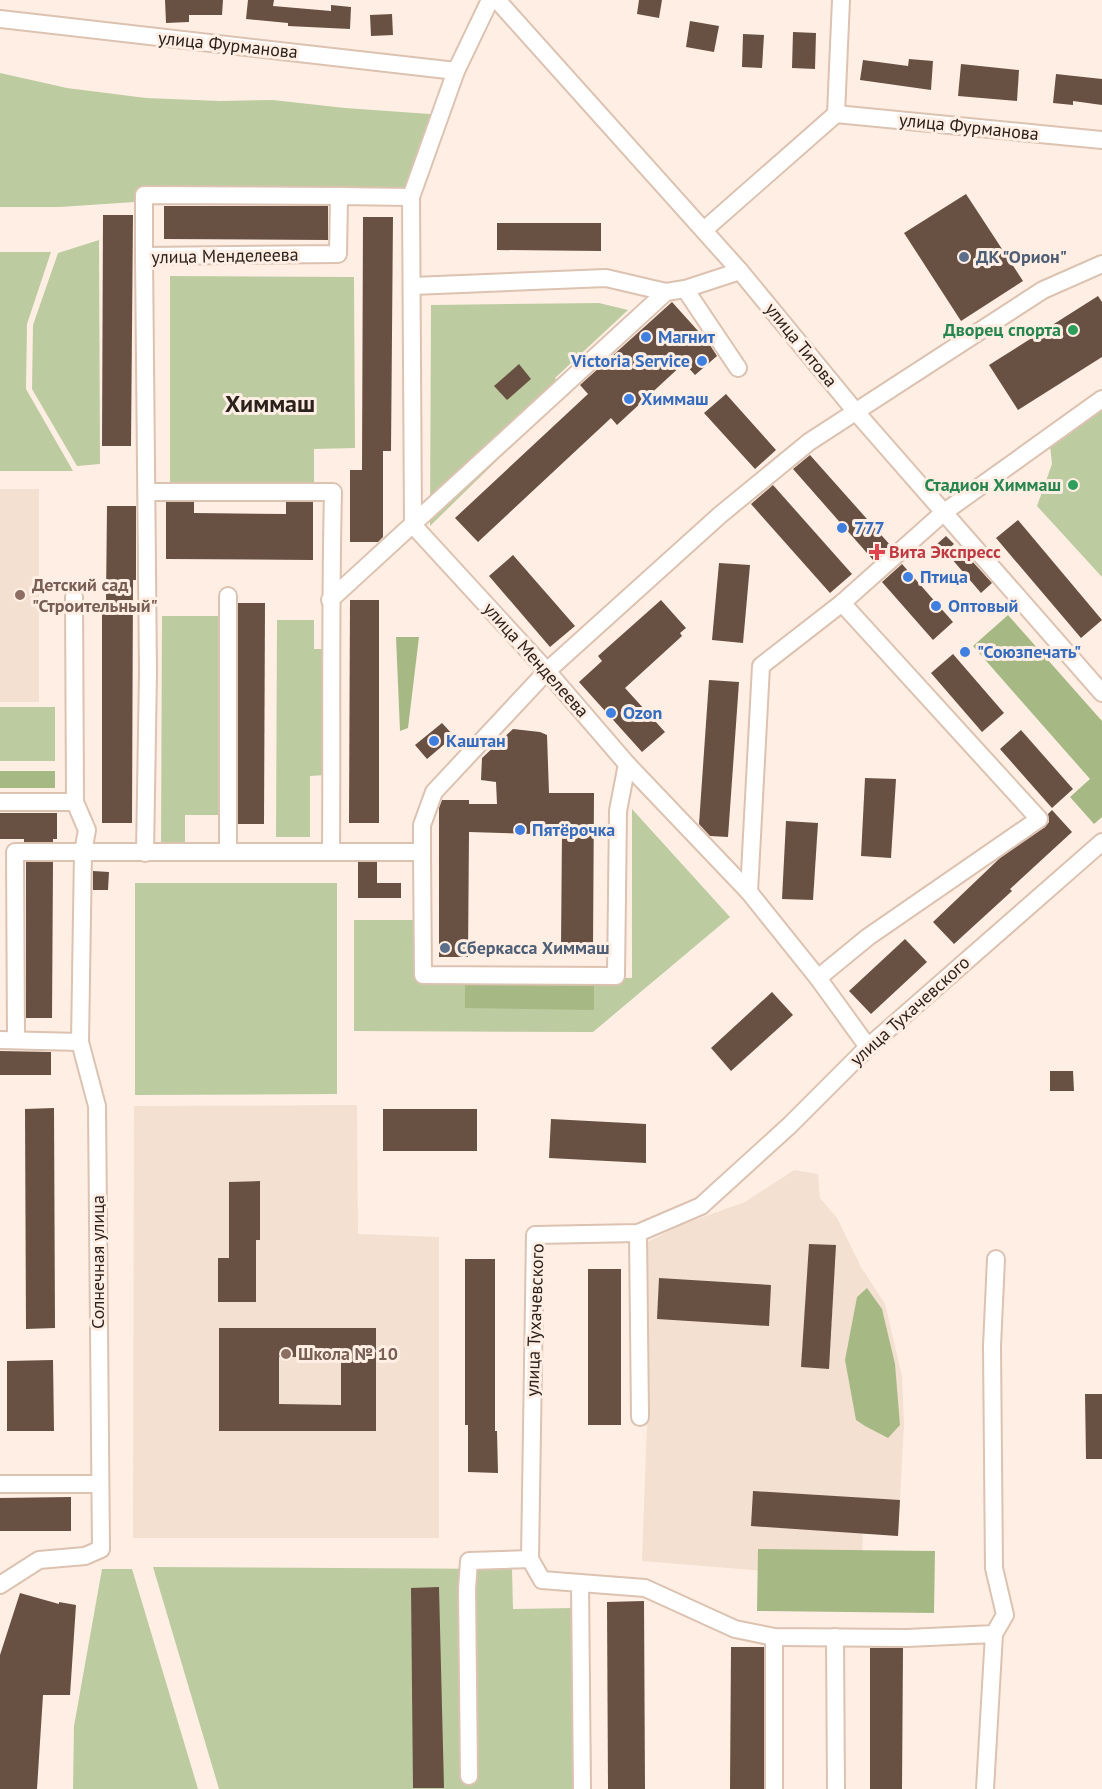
<svg xmlns="http://www.w3.org/2000/svg" width="1102" height="1789" viewBox="0 0 1102 1789" font-family="'PT Sans',sans-serif">
  <style>
    .education { fill: #f3e0d0 }
    .green { fill: #bccca0 }
    .forest { fill: #a6b985 }
    .building { fill: #685143; fill-rule: evenodd }
    .lines { fill: none; stroke-linecap: round; stroke-linejoin: round }
    .minor-casing { stroke: #dcc2b1; stroke-width: 20 }
    .minor { stroke: #fff; stroke-width: 16 }
    .service-dot { fill: #5c6f8a; stroke: #ffeee4; stroke-width: 2 }
    .leisure-dot { fill: #2e9e5b; stroke: #ffeee4; stroke-width: 2 }
    .shop-dot { fill: #3f7fe0; stroke: #ffeee4; stroke-width: 2 }
    .health-dot { fill: #e0444e; stroke: #ffeee4; stroke-width: 2 }
    .education-dot { fill: #8d6e63; stroke: #ffeee4; stroke-width: 2 }
    .labels { text-anchor: middle; stroke-width: 6; stroke-linejoin: round; paint-order: stroke }
    .street-label { font-size: 18px; fill: #2c221c; stroke: #ffeee4 }
    .service-label { font-size: 18px; font-weight: bold; fill: #4e5e75; stroke: #ffeee4; text-anchor: start }
    .leisure-label { font-size: 18px; font-weight: bold; fill: #27864d; stroke: #ffeee4; text-anchor: end }
    .shop-label { font-size: 18px; font-weight: bold; fill: #366cbe; stroke: #ffeee4; text-anchor: start }
    .health-label { font-size: 18px; font-weight: bold; fill: #be3a42; stroke: #ffeee4; text-anchor: start }
    .education-label { font-size: 18px; font-weight: bold; fill: #785e54; stroke: #ffeee4; text-anchor: start }
    .district-label { font-size: 24px; font-weight: bold; fill: #2c221c; stroke: #ffeee4 }
  </style>
  <rect width="100%" height="100%" fill="#ffeee4"/>
  <g class="education">
    <rect x="0" y="489" width="39" height="213"/>
    <polygon points="357,1105 358,1234 439,1237 439,1538 133,1538 134,1106"/>
    <polygon points="794,1170 818,1174 820,1198 837,1218 861,1267 885,1304 902,1376 904,1425 898,1536 863,1533 861,1579 642,1561 649,1371 645,1243 681,1225 745,1202"/>
  </g>
  <g class="green">
    <polygon points="0,73 67,88 146,98 220,101 273,100 345,108 444,115 411,200 164,200 60,207 0,207"/>
    <polygon points="99,240 100,464 77,466 32,389 33,325 58,253"/>
    <polygon points="0,252 51,252 27,324 26,389 73,471 0,471"/>
    <polygon points="170,276 354,277 355,448 314,449 314,485 170,485"/>
    <polygon points="599,303 628,310 555,378 567,392 430,526 431,305"/>
    <polygon points="1102,408 1102,577 1037,506 1052,464 1050,445"/>
    <polygon points="162,616 223,616 222,815 185,815 185,847 161,847"/>
    <polygon points="277,620 314,620 314,649 326,649 325,775 310,776 310,837 276,837"/>
    <rect x="0" y="707" width="55" height="54"/>
    <polygon points="632,809 730,917 593,1032 354,1031 354,920 415,920 417,978 632,978"/>
    <polygon points="135,883 337,883 337,1094 135,1095"/>
    <polygon points="153,1567 512,1569 513,1609 574,1608 575,1789 219,1789"/>
    <polygon points="102,1569 132,1569 198,1789 73,1789 74,1726"/>
  </g>
  <g class="forest">
    <polygon points="1008,615 1102,721 1102,817 1094,824 1070,797 1090,779 973,646"/>
    <polygon points="396,637 419,637 408,728 400,731"/>
    <rect x="0" y="771" width="55" height="17"/>
    <polygon points="465,981 594,983 594,1010 465,1008"/>
    <polygon points="867,1288 882,1309 895,1364 900,1425 888,1438 865,1426 856,1420 845,1360 857,1297"/>
    <polygon points="758,1549 935,1551 934,1613 757,1611"/>
  </g>
  <g class="building">
    <polygon points="165,0 223,0 222,15 189,15 189,22 166,23"/>
    <polygon points="248,0 274,0 273,6 331,11 331,5 351,7 350,29 288,26 288,23 246,19"/>
    <polygon points="639,0 662,0 659,18 637,14"/>
    <polygon points="392,14 393,35 371,36 370,15"/>
    <polygon points="690,21 719,26 714,52 686,47"/>
    <polygon points="793,32 816,33 815,69 792,68"/>
    <polygon points="743,34 764,35 762,68 742,67"/>
    <polygon points="909,59 933,61 931,90 860,80 863,60 908,66"/>
    <polygon points="961,64 1019,70 1017,101 958,96"/>
    <polygon points="1056,74 1102,79 1102,105 1073,101 1073,105 1053,103"/>
    <polygon points="966,194 1023,281 961,321 904,233"/>
    <polygon points="164,206 328,206 328,240 164,239"/>
    <polygon points="103,215 133,215 131,446 102,446"/>
    <polygon points="363,217 393,217 391,451 383,451 383,537 378,542 350,542 350,470 362,470"/>
    <polygon points="497,223 601,223 601,251 497,250"/>
    <polygon points="1098,296 1102,302 1102,357 1018,410 989,365"/>
    <polygon points="672,302 708,342 717,356 695,375 684,363 617,425 611,418 478,542 455,518 588,394 580,385"/>
    <polygon points="519,364 531,379 507,400 494,386"/>
    <polygon points="726,394 776,450 755,469 704,413"/>
    <polygon points="810,455 891,546 874,561 793,469"/>
    <polygon points="773,485 852,574 830,593 751,504"/>
    <polygon points="166,502 194,502 194,513 286,514 286,502 313,502 313,560 166,559"/>
    <polygon points="107,506 136,506 136,580 133,580 132,823 102,823 102,601 106,601"/>
    <polygon points="1018,520 1102,620 1081,638 996,538"/>
    <polygon points="946,536 954,544 945,552 937,544"/>
    <polygon points="961,549 992,583 981,593 951,558"/>
    <polygon points="513,555 575,626 550,647 489,576"/>
    <polygon points="719,563 750,565 743,643 712,640"/>
    <polygon points="902,564 953,622 933,640 882,582"/>
    <polygon points="350,600 379,600 379,823 349,823"/>
    <polygon points="661,600 686,628 680,633 682,636 625,688 665,732 642,752 579,682 602,661 598,656"/>
    <polygon points="238,603 265,603 264,824 238,824"/>
    <polygon points="953,654 1004,713 982,732 931,673"/>
    <polygon points="709,680 739,682 728,837 710,836 699,824"/>
    <polygon points="442,723 454,736 427,759 415,745"/>
    <polygon points="513,729 540,732 547,735 549,793 594,793 593,947 561,947 562,831 537,831 537,834 469,832 468,957 439,957 439,808 442,800 469,800 469,804 497,804 496,782 481,780 482,758"/>
    <polygon points="1021,730 1073,789 1052,808 1000,749"/>
    <polygon points="865,778 896,779 891,858 861,856"/>
    <polygon points="1052,810 1072,832 1010,889 1012,891 954,944 933,922 1000,858 1045,827 1049,822 1048,814"/>
    <polygon points="0,813 57,813 57,839 53,839 53,842 24,842 24,839 0,839"/>
    <polygon points="786,821 818,823 813,900 782,899"/>
    <polygon points="26,862 53,862 52,1018 26,1018"/>
    <polygon points="358,862 377,862 377,883 401,883 401,898 358,898"/>
    <polygon points="93,871 109,872 108,890 93,890"/>
    <polygon points="905,939 927,962 871,1014 849,991"/>
    <polygon points="772,992 793,1015 731,1071 711,1048"/>
    <polygon points="0,1051 51,1052 51,1075 0,1075"/>
    <polygon points="1050,1071 1073,1071 1074,1091 1050,1091"/>
    <polygon points="54,1108 55,1328 26,1329 25,1109"/>
    <rect x="383" y="1109" width="94" height="42"/>
    <polygon points="551,1119 646,1124 646,1163 549,1158"/>
    <polygon points="260,1181 260,1240 256,1240 256,1302 218,1302 218,1258 229,1258 229,1182"/>
    <polygon points="809,1244 836,1245 829,1369 801,1367"/>
    <polygon points="465,1259 495,1259 495,1431 497,1431 498,1473 468,1472 468,1425 465,1425"/>
    <rect x="588" y="1269" width="33" height="156"/>
    <polygon points="659,1278 771,1285 769,1326 657,1319"/>
    <path d="M219,1328H376V1431H219ZM279,1357H341V1405L279,1404Z"/>
    <polygon points="53,1360 54,1431 7,1431 7,1361"/>
    <polygon points="1085,1394 1102,1394 1102,1459 1086,1459"/>
    <polygon points="753,1491 900,1500 898,1536 751,1526"/>
    <polygon points="71,1497 71,1531 0,1531 0,1498"/>
    <polygon points="439,1587 444,1788 413,1788 411,1588"/>
    <polygon points="20,1593 59,1604 59,1602 76,1605 70,1695 43,1695 37,1789 0,1789 0,1655"/>
    <polygon points="644,1601 645,1789 608,1789 607,1602"/>
    <polygon points="731,1647 764,1647 764,1789 730,1789"/>
    <polygon points="870,1648 903,1648 902,1789 870,1789"/>
  </g>
  <g class="lines">
    <g class="minor-casing">
      <g id="minor">
        <polyline points="490,0 456,71 411,197 413,525 547,671 627,764 749,892 818,978 868,1047"/>
        <polyline points="497,0 740,271 856,412 1102,693"/>
        <polyline points="0,19 456,71"/>
        <polyline points="836,114 1102,140"/>
        <polyline points="704,230 836,114 841,0"/>
        <polyline points="144,256 144,195 339,196"/>
        <polyline points="413,286 606,278 666,292"/>
        <polyline points="685,289 740,271"/>
        <path d="M147,492H333C330,612 332,732 331,852"/>
        <polyline points="228,596 228,852"/>
        <polyline points="330,600 666,292 685,289 738,368"/>
        <polyline points="0,802 75,802"/>
        <polyline points="422,852 423,975 616,976 618,811 627,764"/>
        <polyline points="145,853 148,672 144,256 338,254 339,196 411,197"/>
        <polyline points="749,892 761,666 842,603 943,513 1102,399"/>
        <polyline points="818,978 868,937 1039,819 842,603"/>
        <polyline points="0,1040 80,1042"/>
        <polyline points="16,1040 15,852 422,852 422,825 434,792 547,671 720,515 809,442 1043,290 1102,264"/>
        <polyline points="638,1233 640,1417"/>
        <polyline points="0,1484 100,1484"/>
        <polyline points="580,1583 645,1588 735,1629 774,1637 907,1638 994,1634 1005,1615 994,1568 992,1346 996,1259"/>
        <polyline points="0,1585 39,1560 85,1556 101,1549 97,1106 80,1042 83,852 87,830 75,802 74,597"/>
        <polyline points="835,1637 836,1789"/>
        <polyline points="469,1776 467,1589 469,1561 530,1559"/>
        <polyline points="582,1789 580,1583 542,1580 530,1559 535,1235 638,1233 701,1206 790,1125 868,1047 1102,842"/>
        <polyline points="774,1789 774,1637"/>
        <polyline points="985,1789 994,1634"/>
      </g>
    </g>
    <use href="#minor" class="minor"/>
  </g>
  <g class="service-dot">
    <circle cx="964" cy="257" r="6"/>
    <circle cx="445" cy="948" r="6"/>
  </g>
  <g class="leisure-dot">
    <circle cx="1073" cy="330" r="6"/>
    <circle cx="1073" cy="485" r="6"/>
  </g>
  <g class="shop-dot">
    <circle cx="646" cy="337" r="6"/>
    <circle cx="702" cy="361" r="6"/>
    <circle cx="629" cy="399" r="6"/>
    <circle cx="842" cy="528" r="6"/>
    <circle cx="908" cy="577" r="6"/>
    <circle cx="936" cy="606" r="6"/>
    <circle cx="965" cy="652" r="6"/>
    <circle cx="611" cy="713" r="6"/>
    <circle cx="434" cy="741" r="6"/>
    <circle cx="520" cy="830" r="6"/>
  </g>
  <path class="health-dot" d="M874 543h6v6h6v6h-6v6h-6v-6h-6v-6h6z"/>
  <g class="education-dot">
    <circle cx="20" cy="595" r="6"/>
    <circle cx="286" cy="1354" r="6"/>
  </g>
  <g class="labels">
    <g class="street-label">
      <text transform="translate(228 45) rotate(6)" y="6">улица Фурманова</text>
      <text transform="translate(969 127) rotate(6)" y="6">улица Фурманова</text>
      <text transform="translate(225 256) rotate(-1)" y="6">улица Менделеева</text>
      <text transform="translate(801 345) rotate(51)" y="6">улица Титова</text>
      <text transform="translate(536 660) rotate(48)" y="6">улица Менделеева</text>
      <text transform="translate(910 1011) rotate(-42)" y="6">улица Тухачевского</text>
      <text transform="translate(98 1262) rotate(-90)" y="6">Солнечная улица</text>
      <text transform="translate(535 1320) rotate(-88)" y="6">улица Тухачевского</text>
    </g>
    <g class="service-label">
      <text x="976" y="263">ДК "Орион"</text>
      <text x="457" y="954">Сберкасса Химмаш</text>
    </g>
    <g class="leisure-label">
      <text x="1061" y="336">Дворец спорта</text>
      <text x="1061" y="491">Стадион Химмаш</text>
    </g>
    <g class="shop-label">
      <text x="658" y="343">Магнит</text>
      <text x="690" y="367" text-anchor="end">Victoria Service</text>
      <text x="641" y="405">Химмаш</text>
      <text x="854" y="534">777</text>
      <text x="920" y="583">Птица</text>
      <text x="948" y="612">Оптовый</text>
      <text x="977" y="658">"Союзпечать"</text>
      <text x="623" y="719">Ozon</text>
      <text x="446" y="747">Каштан</text>
      <text x="532" y="836">Пятёрочка</text>
    </g>
    <g class="health-label">
      <text x="889" y="558">Вита Экспресс</text>
    </g>
    <g class="education-label">
      <text x="32" y="591">Детский сад<tspan x="32" dy="21">"Строительный"</tspan></text>
      <text x="298" y="1360">Школа № 10</text>
    </g>
    <g class="district-label">
      <text x="270" y="412">Химмаш</text>
    </g>
  </g>
</svg>
